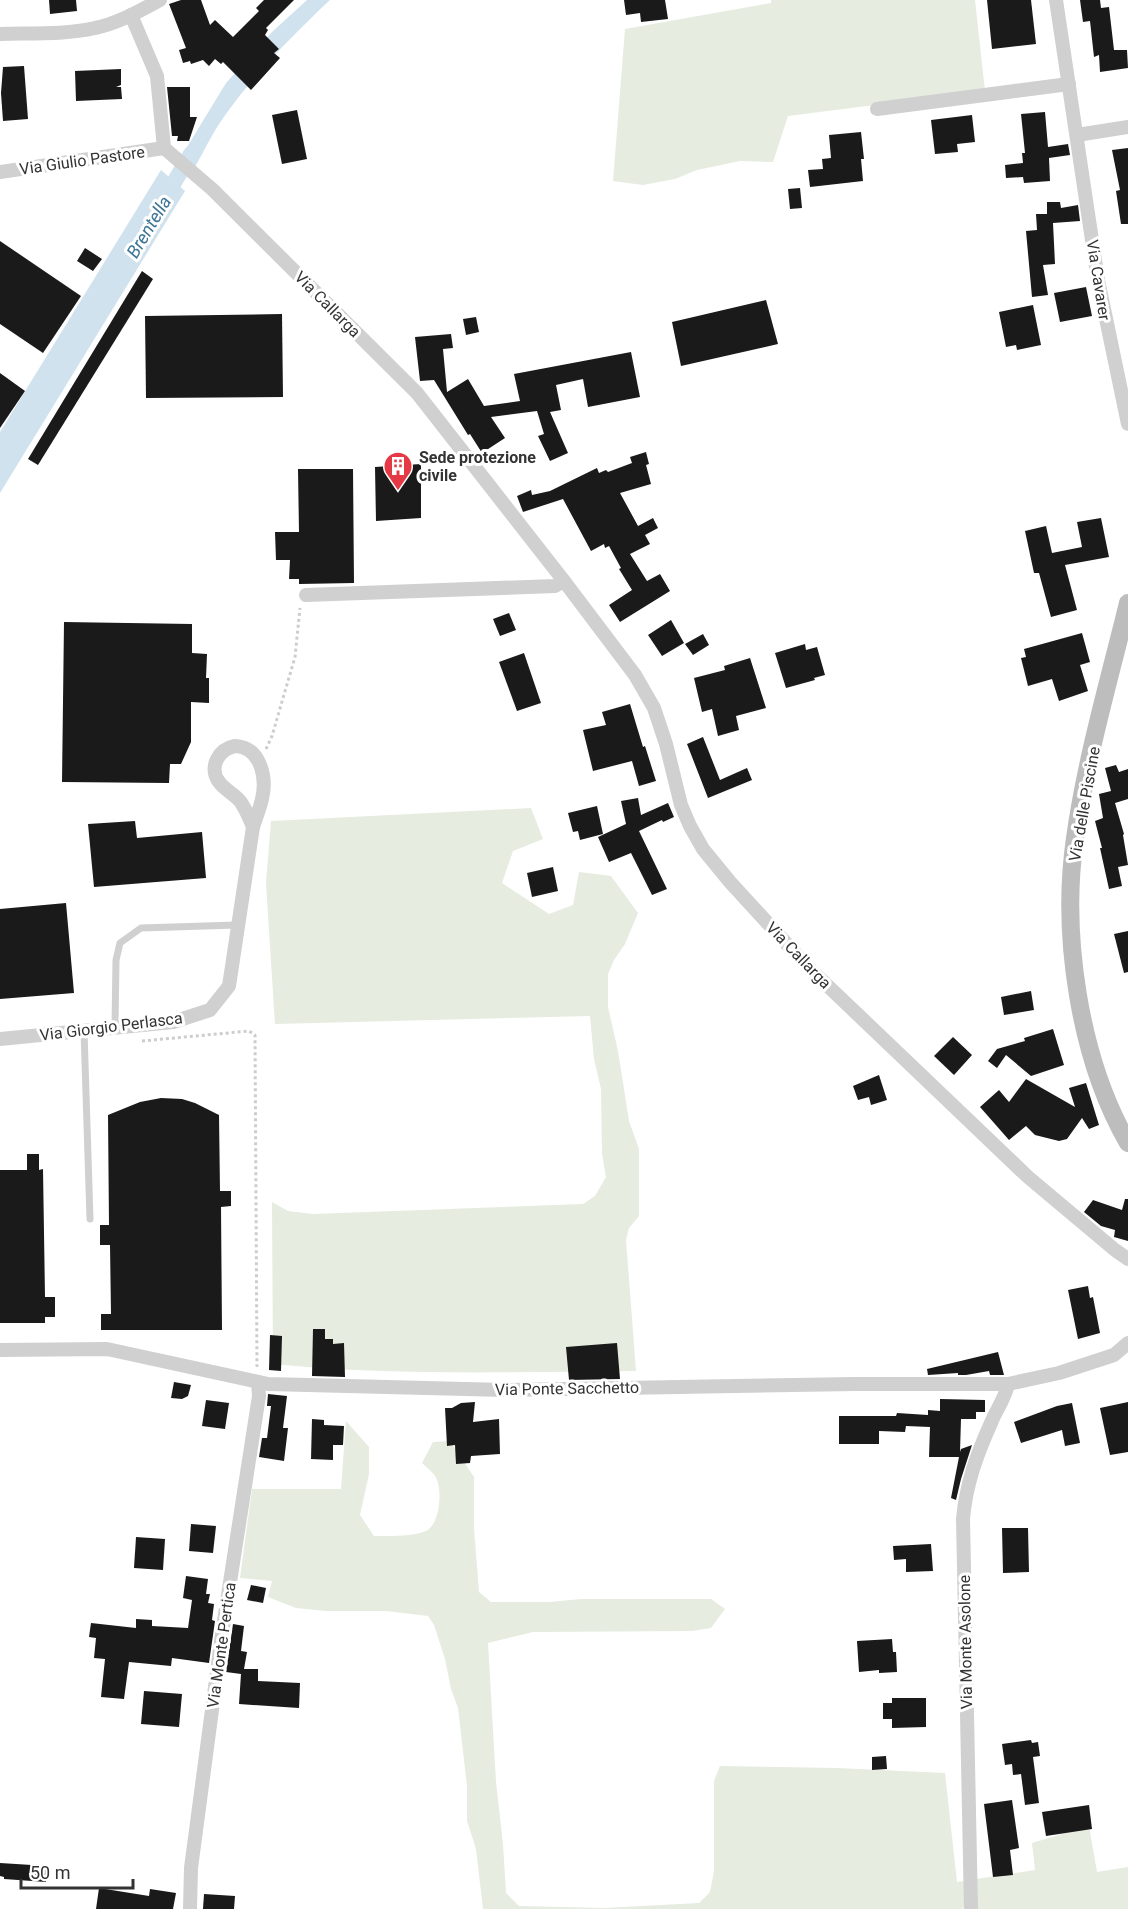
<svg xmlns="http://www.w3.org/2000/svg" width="1128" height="1909" viewBox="0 0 1128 1909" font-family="Roboto,sans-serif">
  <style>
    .green { fill: #e6ecdf }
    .water { fill: #cfe2ee }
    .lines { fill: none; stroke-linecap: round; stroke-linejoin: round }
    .canal { stroke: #cfe2ee; stroke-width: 16 }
    .building { fill: #1a1a1a }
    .path { stroke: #cdcdcd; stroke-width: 3; stroke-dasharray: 3 3; stroke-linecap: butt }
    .lane { stroke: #d0d0d0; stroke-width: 7 }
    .street { stroke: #d0d0d0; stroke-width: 14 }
    .secondary { stroke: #bdbdbd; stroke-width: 18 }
    .labels { text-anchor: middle; stroke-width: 6; stroke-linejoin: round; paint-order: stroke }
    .street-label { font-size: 16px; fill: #333; stroke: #fff }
    .poi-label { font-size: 16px; font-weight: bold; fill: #333; stroke: #fff; text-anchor: start }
    .water-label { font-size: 18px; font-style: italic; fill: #3f7597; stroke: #fff }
  </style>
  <rect width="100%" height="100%" fill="#fff"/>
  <g class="green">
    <polygon points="771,0 975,0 985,91 788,116 773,162 740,161 697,170 675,179 643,185 613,181 625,29 771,3"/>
    <path d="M531,808L543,839L513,851L502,883L549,914L573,905L579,872L611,876L638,913L625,944L614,960L608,974V1007L618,1051L629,1121L639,1149V1216L629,1228L626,1240L636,1371C515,1372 393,1376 273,1364L272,1202L288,1211L313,1214L583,1204L595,1196L606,1177L602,1154L601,1089L594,1059L590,1016L275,1024L266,883L271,821Z"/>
    <path d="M346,1421L369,1447V1474L360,1515L374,1536C387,1536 419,1537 429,1529C440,1520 443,1488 435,1476C432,1471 426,1467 422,1463L433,1442L450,1441L474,1477V1528L479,1592L491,1602H549L582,1599H711L725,1609L711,1628L692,1631L533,1632L488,1643L496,1782L503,1844L506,1893L519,1906L604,1908L699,1903L710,1892L714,1871V1781L720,1766L837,1768L945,1773L957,1882L1035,1870L1032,1843L1089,1826L1097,1872L1128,1867V1909H964L963,1907L962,1909H483L476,1849L467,1821V1786L458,1708L451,1689L445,1659L434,1625L428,1616L386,1611H326L296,1608L268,1597L272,1581L240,1578L252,1489H341Z"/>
  </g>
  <g class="water">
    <path d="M307,0H330C294,34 255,73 226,114C214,130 205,149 195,167L181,157L226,83L272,32Z"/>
    <polygon points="161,170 185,191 0,493 0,432"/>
  </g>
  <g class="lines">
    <polyline class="canal" points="163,201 191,154"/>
  </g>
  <g class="building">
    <polygon points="49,0 76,0 77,11 50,14"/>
    <polygon points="181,0 201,0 210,25 215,20 233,37 259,11 256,8 264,0 294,0 266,28 268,30 265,35 279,49 274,53 280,58 251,90 223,62 221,64 215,59 209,66 203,60 191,64 190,61 183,63 179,50 186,48 169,4"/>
    <polygon points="624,0 665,0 668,19 641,22 640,13 626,15"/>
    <polygon points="987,0 1031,0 1036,44 992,49"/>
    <polygon points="1080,0 1100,0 1101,8 1109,7 1114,50 1127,50 1128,68 1100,72 1099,55 1094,57 1090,21 1083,22"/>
    <polygon points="24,66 28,119 3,121 1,93 3,67"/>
    <polygon points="121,69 121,85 116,87 121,87 122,99 76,101 75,71"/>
    <polygon points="167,87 190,87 190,117 197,117 189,141 177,141 178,136 172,136"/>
    <polygon points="297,110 307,159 282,164 272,115"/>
    <polygon points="1045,112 1048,147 1068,144 1070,155 1049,158 1050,181 1024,183 1023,177 1006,178 1005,165 1023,163 1022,153 1025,153 1021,114"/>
    <polygon points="972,115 975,142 957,144 958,152 935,154 931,120"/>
    <polygon points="861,132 864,159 861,159 863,181 810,187 808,170 823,169 822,159 831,158 829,135"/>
    <polygon points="1128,148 1128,224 1121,224 1116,191 1120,190 1112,150"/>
    <polygon points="800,188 802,208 790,209 788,189"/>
    <polygon points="1047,202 1060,202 1061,208 1078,205 1080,221 1053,223 1055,264 1043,265 1048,295 1032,297 1026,231 1037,230 1036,214 1047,214"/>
    <polygon points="0,241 81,296 43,353 0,324"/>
    <polygon points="85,248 102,259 93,271 77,261"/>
    <polygon points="142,271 153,279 38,465 28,459"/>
    <polygon points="1086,287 1092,316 1060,322 1054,293"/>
    <polygon points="766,300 778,344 681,366 672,322"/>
    <polygon points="1033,305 1041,345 1017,350 1016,345 1006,347 999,312"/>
    <polygon points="282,314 283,397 146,398 145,316"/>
    <polygon points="476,317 479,332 466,335 463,319"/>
    <polygon points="451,334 453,348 443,349 447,392 468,379 484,406 520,401 514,374 631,352 640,397 588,407 583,379 556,385 561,410 550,412 568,453 550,461 538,436 544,434 537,411 491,417 505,438 482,453 470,434 468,435 434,380 420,381 415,337"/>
    <polygon points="0,373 25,391 0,428"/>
    <polygon points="646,452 649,464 646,465 651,484 620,493 638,526 653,518 658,528 645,535 650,544 630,554 647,581 660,574 670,591 620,622 609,605 632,590 619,569 621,568 609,546 605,548 604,544 591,551 563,499 523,512 517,496 531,490 532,495 550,491 597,468 599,473 606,470 608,472 632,463 630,457"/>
    <polygon points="421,464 421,518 376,521 375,467"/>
    <polygon points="298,469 353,469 354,583 299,584 299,579 289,579 290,560 276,560 275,532 299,532"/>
    <polygon points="1101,518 1109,557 1065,565 1077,610 1051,617 1039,573 1034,573 1025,531 1046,526 1052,553 1082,547 1077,522"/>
    <polygon points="509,613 516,630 500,636 493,619"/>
    <polygon points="671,620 684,643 662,656 648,635"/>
    <polygon points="64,622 192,624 192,653 207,654 206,678 209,678 209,703 191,702 191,742 181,764 170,764 169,783 62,782"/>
    <polygon points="1082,633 1090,662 1080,665 1088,691 1059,701 1052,679 1028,686 1021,658 1026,657 1024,649"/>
    <polygon points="703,634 709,645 693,655 685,644"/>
    <polygon points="805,644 806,650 817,647 825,675 814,678 815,680 786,688 775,653"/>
    <polygon points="524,653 541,703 517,711 499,662"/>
    <polygon points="750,658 766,708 736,716 739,730 718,736 712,709 702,712 694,678 725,670 724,666"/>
    <polygon points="630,704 643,747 645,746 656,781 639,786 632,761 593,771 583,730 606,725 602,712"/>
    <polygon points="703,737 720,780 747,768 752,780 708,798 687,744"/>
    <polygon points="1116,765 1119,772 1128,769 1128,799 1115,803 1124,834 1123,835 1128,865 1118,867 1122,886 1109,889 1100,848 1102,848 1095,821 1103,818 1099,794 1111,791 1105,768"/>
    <polygon points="638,798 641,815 668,803 674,817 663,822 662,820 639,831 667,889 652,895 631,853 609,862 598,837 626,824 621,801"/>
    <polygon points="597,806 603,834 580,840 578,831 573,832 568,813"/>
    <polygon points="135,821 137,838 202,832 206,878 94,887 88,824"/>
    <polygon points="553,867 558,891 532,897 527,873"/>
    <polygon points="66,903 74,993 0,999 0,909"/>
    <polygon points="1128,931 1128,972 1124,973 1114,934"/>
    <polygon points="1031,991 1034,1010 1004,1015 1001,997"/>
    <polygon points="1053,1029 1064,1065 1031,1076 1006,1055 997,1068 988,1061 997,1049 1025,1041 1024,1038"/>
    <polygon points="953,1037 972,1055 954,1075 934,1056"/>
    <polygon points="879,1075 887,1100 871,1105 869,1097 858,1100 853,1086"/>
    <polygon points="1026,1079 1075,1107 1069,1088 1086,1083 1099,1125 1089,1129 1082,1118 1067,1139 1059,1141 1035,1135 1026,1126 1009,1140 980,1107 999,1090 1009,1102"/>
    <polygon points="161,1098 182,1099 195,1103 219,1115 220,1191 231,1191 231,1206 221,1207 222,1330 101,1330 101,1314 111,1314 110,1245 100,1245 100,1225 109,1225 108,1115 140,1102"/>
    <polygon points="27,1154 39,1154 39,1170 43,1169 45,1297 55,1297 55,1317 45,1317 45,1323 0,1323 0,1170 27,1170"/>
    <polygon points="1125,1199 1128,1199 1128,1241 1114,1237 1115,1230 1101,1226 1084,1212 1093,1200 1122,1210"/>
    <polygon points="1088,1286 1090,1298 1093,1297 1100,1333 1078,1339 1068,1290"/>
    <polygon points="313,1329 325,1329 325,1339 333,1339 333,1344 344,1343 345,1377 312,1376"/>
    <polygon points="270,1335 282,1336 281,1371 269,1370"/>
    <polygon points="617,1343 620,1379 569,1380 566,1347"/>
    <polygon points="998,1352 1004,1375 990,1375 989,1371 966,1375 958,1375 958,1373 928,1375 927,1369"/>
    <polygon points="174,1382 191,1385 188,1396 182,1399 171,1398"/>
    <polygon points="268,1394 287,1396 283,1428 288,1428 284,1461 259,1457 262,1438 267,1438 271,1406 267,1406"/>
    <polygon points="940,1399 985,1400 985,1412 976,1412 976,1419 961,1419 960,1452 961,1449 972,1445 961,1479 956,1500 951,1498 959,1457 929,1457 930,1427 906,1426 905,1432 879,1431 879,1444 839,1444 839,1416 896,1416 897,1413 928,1415 928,1410 940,1411"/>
    <polygon points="206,1400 229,1403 225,1429 202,1426"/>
    <polygon points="475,1402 473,1422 499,1419 500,1454 471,1456 470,1463 456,1464 455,1445 447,1446 445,1408 452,1408 461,1403"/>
    <polygon points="1128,1402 1128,1452 1110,1455 1100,1408"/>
    <polygon points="1072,1403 1080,1443 1065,1446 1062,1430 1021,1443 1014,1422 1057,1406"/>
    <polygon points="312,1419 324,1420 324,1425 344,1426 343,1445 333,1445 333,1460 311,1459"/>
    <polygon points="191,1524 216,1526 213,1553 189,1551"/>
    <polygon points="1002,1528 1028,1528 1029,1572 1003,1573"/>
    <polygon points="136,1537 165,1539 163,1570 134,1568"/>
    <polygon points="931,1544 933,1571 906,1572 906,1559 894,1560 893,1546"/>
    <polygon points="186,1576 208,1579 206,1594 210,1594 208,1603 214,1604 212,1620 215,1621 209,1663 172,1658 171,1666 129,1662 124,1699 101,1697 105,1659 94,1658 96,1638 89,1637 91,1623 136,1628 136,1619 152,1620 152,1626 188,1628 192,1600 183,1598"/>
    <polygon points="251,1585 266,1588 263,1603 247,1600"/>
    <polygon points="233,1624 244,1626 241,1651 247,1652 244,1669 258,1669 258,1681 300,1683 299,1708 239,1704 241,1674 226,1672"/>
    <polygon points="892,1639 893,1652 896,1652 897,1672 879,1673 879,1670 859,1672 857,1641"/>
    <polygon points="144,1691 182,1694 179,1727 141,1724"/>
    <polygon points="892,1698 926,1698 926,1727 892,1728 892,1719 883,1719 883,1703 892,1703"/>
    <polygon points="1031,1740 1032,1743 1038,1742 1040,1756 1033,1757 1039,1803 1025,1805 1021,1774 1013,1775 1012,1764 1005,1765 1002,1744"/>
    <polygon points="886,1756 887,1769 872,1770 872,1757"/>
    <polygon points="1012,1800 1019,1848 1010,1850 1013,1875 993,1877 984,1804"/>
    <polygon points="1089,1805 1092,1829 1046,1836 1042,1812"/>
    <polygon points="0,1863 48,1866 46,1882 4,1879 4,1877 0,1876"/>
    <polygon points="99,1888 149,1896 150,1889 176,1893 173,1909 96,1909"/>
    <polygon points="204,1894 235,1896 234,1909 203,1909"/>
  </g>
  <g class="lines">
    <g class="path">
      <polyline points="266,749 272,736 295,657 300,608"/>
      <polyline points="142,1041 249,1031 255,1035 257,1367"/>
    </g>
    <g class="lane">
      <polyline points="115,1027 116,960 120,943 141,928 237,925"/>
      <polyline points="84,1031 90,1219"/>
    </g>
    <g class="street">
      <polyline points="1056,0 1098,280 1128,424"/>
      <polyline points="131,15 157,76 164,148 212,189 417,393 564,581 635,675 654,708 666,744 681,805 690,826 703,849 730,882 808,967 1028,1177 1115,1250 1128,1259"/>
      <path d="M0,34C31,33 64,35 95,28C117,24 139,11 160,0"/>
      <polyline points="877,109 1069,84"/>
      <polyline points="1077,135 1128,127"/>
      <polyline points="0,172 164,148"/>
      <polyline points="306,595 555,586 564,581"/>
      <path d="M235,746C261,747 267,778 262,799C260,808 256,818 253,827C249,818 246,809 240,801C234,794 225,790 219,782C208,767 219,749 235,746Z"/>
      <polyline points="0,1039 173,1022 210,1010 229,986 253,827"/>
      <polyline points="0,1350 107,1349 268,1384 505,1390 855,1384 1008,1384 1059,1373 1114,1355 1128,1343"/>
      <polyline points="190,1909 191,1868 223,1627 259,1396 258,1382"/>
      <path d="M971,1909L963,1519C966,1484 977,1454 991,1423C996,1410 1006,1397 1008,1384"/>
    </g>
    <path class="secondary" d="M1128,603C1109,681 1086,759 1075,838C1061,934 1079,1058 1128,1143"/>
  </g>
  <defs>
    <g id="building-pin" transform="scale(1.5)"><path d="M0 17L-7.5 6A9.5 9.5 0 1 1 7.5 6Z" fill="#e63946" stroke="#fff"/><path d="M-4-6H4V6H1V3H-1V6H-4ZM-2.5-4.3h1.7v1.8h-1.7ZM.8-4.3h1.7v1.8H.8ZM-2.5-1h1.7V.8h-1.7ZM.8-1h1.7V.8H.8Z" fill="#fff"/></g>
  </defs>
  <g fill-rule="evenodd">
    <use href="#building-pin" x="398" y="466"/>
  </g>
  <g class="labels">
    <g class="street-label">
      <text transform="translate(82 160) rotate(-8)" y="6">Via Giulio Pastore</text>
      <text transform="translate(1099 280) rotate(81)" y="6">Via Cavarer</text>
      <text transform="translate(328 304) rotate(45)" y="6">Via Callarga</text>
      <text transform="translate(1084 804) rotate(-80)" y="6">Via delle Piscine</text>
      <text transform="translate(799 955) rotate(46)" y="6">Via Callarga</text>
      <text transform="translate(111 1026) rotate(-7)" y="6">Via Giorgio Perlasca</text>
      <text transform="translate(567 1388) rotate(-1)" y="6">Via Ponte Sacchetto</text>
      <text transform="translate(965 1642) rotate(-91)" y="6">Via Monte Asolone</text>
      <text transform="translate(221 1645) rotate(-82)" y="6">Via Monte Pertica</text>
    </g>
    <g class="poi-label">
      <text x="419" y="463">Sede protezione<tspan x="419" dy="18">civile</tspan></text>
    </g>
    <g class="water-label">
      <text transform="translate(149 227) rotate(-59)" y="6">Brentella</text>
    </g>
  </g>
  <path d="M21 1879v9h112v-9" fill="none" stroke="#333333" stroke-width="3"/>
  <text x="30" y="1879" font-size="18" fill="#333333" stroke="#ffffff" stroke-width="4.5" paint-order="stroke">50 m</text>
</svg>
